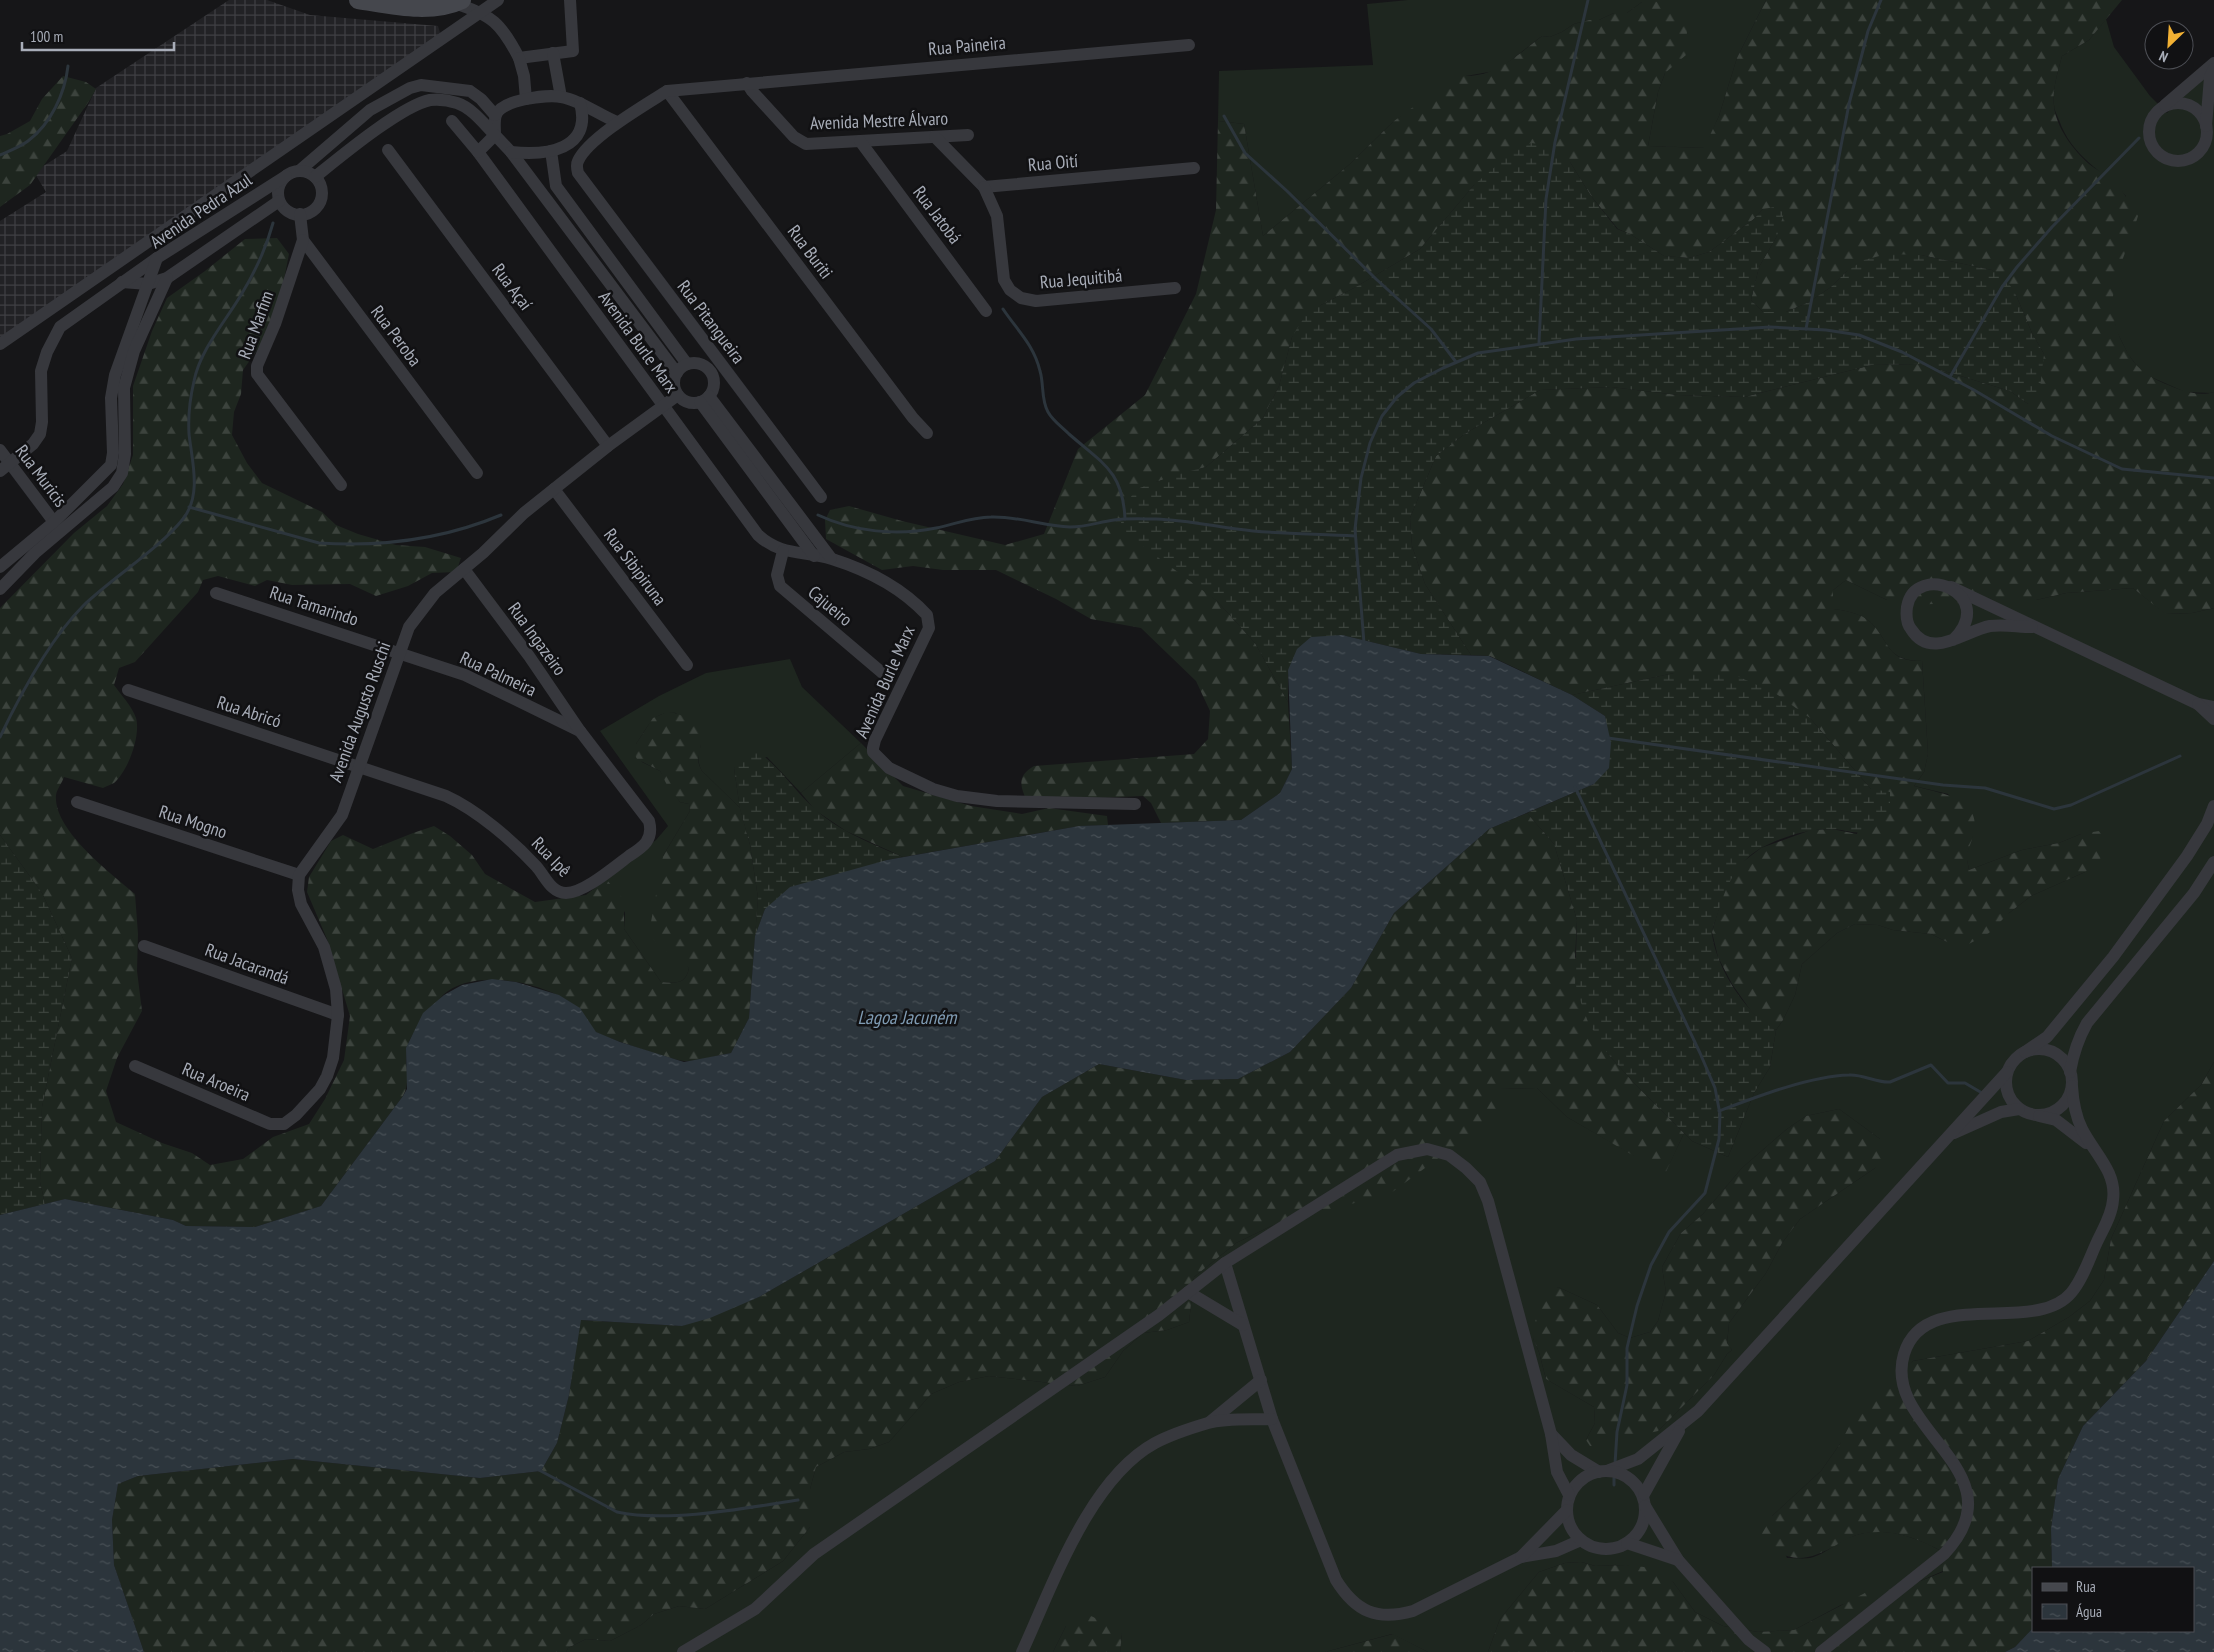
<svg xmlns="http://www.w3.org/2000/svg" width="2214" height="1652" viewBox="0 0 2214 1652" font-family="'PT Sans Narrow',sans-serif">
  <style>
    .industrial { fill: url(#industrial-grid) }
    .grass { fill: #1e261f; fill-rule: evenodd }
    .forest { fill: url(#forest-firs) }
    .wetland { fill: url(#wetland-marsh) }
    .water { fill: url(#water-ripples) }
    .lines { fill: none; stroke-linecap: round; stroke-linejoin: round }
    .stream { stroke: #2c353c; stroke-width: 3 }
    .street { stroke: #37383d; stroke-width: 12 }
    .secondary { stroke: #45474d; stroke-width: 18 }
    .labels { text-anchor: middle; stroke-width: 5; stroke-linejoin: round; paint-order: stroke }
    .street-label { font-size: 18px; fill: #a8adb8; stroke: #111113 }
    .water-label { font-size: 19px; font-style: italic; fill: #7f9bb3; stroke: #111113 }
  </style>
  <defs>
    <pattern id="industrial-grid" width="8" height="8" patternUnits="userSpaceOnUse" patternTransform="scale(1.25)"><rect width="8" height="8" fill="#222225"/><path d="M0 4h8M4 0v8" fill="none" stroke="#3f3f43"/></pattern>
    <pattern id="forest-firs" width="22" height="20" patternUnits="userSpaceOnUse" patternTransform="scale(1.25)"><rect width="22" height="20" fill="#1e261f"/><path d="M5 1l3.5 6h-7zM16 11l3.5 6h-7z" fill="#3c433d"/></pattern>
    <pattern id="wetland-marsh" width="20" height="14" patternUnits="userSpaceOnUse" patternTransform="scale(1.25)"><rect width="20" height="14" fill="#1e261f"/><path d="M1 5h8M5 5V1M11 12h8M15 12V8" fill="none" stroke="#3c433d"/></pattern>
    <pattern id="water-ripples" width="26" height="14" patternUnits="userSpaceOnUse" patternTransform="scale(1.25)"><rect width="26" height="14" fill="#2c353c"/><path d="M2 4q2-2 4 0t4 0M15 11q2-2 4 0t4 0" fill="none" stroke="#485056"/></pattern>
  </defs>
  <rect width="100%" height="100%" fill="#161618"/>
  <polygon class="industrial" points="229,0 267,0 310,15 438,26 441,36 0,340 0,221 46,192 34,172 67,151 96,88"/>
  <g class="grass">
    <polygon points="1408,0 1766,0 1737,58 1719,116 1705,148 1648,146 1658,92 1665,73 1642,2 1627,13 1614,13 1599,20 1588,20 1574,24 1562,32 1550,37 1542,36 1505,65 1495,71 1466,76 1394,121 1350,164 1263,236 1244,124 1218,121 1219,71 1373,65 1367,4"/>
    <path d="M2106,19L2114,47L2150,96L2167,113L2214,60V392L2210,393L2185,392L2142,373L2128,354L2117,332L2111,310L2114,282L2121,260L2126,196C2101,169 2072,157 2059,120C2057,115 2054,110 2054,105C2052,90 2058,71 2062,56L2089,40Z"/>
    <path d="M1846,580L1887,600L1920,597L2036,600L2066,593L2133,588L2166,614L2192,613L2214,608V1062L2201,1085L2164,1121L2111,1239L2104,1280L2090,1301L2069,1317L2028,1341L1913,1361L1840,1444L1821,1471L1772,1516L1787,1558C1794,1558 1803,1559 1810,1558C1823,1555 1835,1544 1848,1538C1880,1524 1915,1536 1943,1552V1571L1918,1582L1841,1605L1794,1630L1758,1632L1723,1626L1695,1612L1673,1582L1626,1565L1595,1566L1581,1562L1565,1563L1539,1572L1500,1619L1488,1652H1428L1392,1634L1325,1652H1120L1122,1634L1066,1626L1053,1652H566L568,1648L586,1639L610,1641L641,1625L654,1614L679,1606L705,1609L783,1561L810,1527V1489L816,1467L844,1452L869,1449L889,1442L931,1394L959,1382L989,1376L1077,1386L1105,1377L1123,1351L1143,1333L1167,1330L1189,1322L1194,1277L1236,1243L1271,1226L1500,1089L1537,1088L1567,1117L1665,1173L1684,1133L1692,1141L1728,1157L1754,1093L1770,1067L1776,1030L1783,1020L1795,995L1802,964L1837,933L1855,924L1878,925L1893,930L1931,934L1947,942L2009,913L2031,896L2085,872L2081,834L2059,843L2022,850L1969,870L1966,855L1973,835L1948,794L1914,786L1924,772L1928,754L1922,661C1889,660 1892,649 1875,627C1865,614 1848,611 1833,609V590ZM1839,1109L1880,1139L1875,1168L1800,1219L1782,1243L1766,1273L1729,1323L1727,1344L1732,1350L1727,1354L1714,1375L1658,1431L1614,1429L1586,1440L1595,1423L1594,1407L1546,1379L1539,1352L1533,1338L1558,1287L1597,1305L1618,1333L1630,1338L1650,1332L1658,1321L1666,1292L1662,1267L1681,1233L1703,1214L1742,1168L1787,1129L1806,1116Z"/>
    <path d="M790,659L802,687L861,743L801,793L767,757L734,768L740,808L702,771C697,762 698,755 701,745L676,713C653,710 648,727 636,744L642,762L660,771L680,802L689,804L690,811L663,856L683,962L689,968C686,985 675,983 661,982L624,929L625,913L606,879L656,840L668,826L600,731L659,696L706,673Z"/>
  </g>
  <g class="forest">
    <path d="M1766,0H2122L2089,40L2062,56C2058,71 2052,90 2054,106C2056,127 2073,150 2089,164C2096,170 2104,173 2111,179C2123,190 2130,203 2138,216C2125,262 2098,295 2123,344C2133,363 2139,371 2159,381C2175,388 2196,398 2214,392V608L2192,613L2165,614L2133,588L2066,593L2036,600L1908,605L1887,600L1846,580L1833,590V609C1849,611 1865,614 1875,627C1892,649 1890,661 1922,661L1928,754L1924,772L1914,786C1941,794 1984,797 1973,836C1968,853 1965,851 1969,870L2022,850L2059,843L2081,834L2099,831L2107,839L2099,863L2085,872L2031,896L2009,913L1989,933L1967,945L1947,942L1931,934L1893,930L1878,925L1855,924L1837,933L1802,964L1795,995L1783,1020L1776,1030L1765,1025L1751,1011L1732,984L1718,957L1712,932L1724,891L1739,865L1761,848L1811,830L1832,829L1857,834L1871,789L1810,718L1674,673L1572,695L1490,656L1471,655L1425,584L1412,546L1410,518L1436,456L1466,433L1540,390L1611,387L1678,395L1744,397L1872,365L1921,364L2010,391L2028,404L2044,354L2032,333L2016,295L1992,270L1921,255L1847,271L1831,287L1809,302L1786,312H1763L1751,300L1759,267L1777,236L1763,209L1754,219L1709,252L1689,258L1664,256L1630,234L1618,229L1591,196L1570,162L1474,185L1420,249L1354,288L1321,305L1292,337L1279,386L1263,418L1206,467L1156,482L1200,587L1217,601L1255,643L1288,702L1292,769L1280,793L1241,820L1161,823L1151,803L1143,796L1027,801C1019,785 1018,775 1034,766L1194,754L1208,739L1210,711L1196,681L1141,628L1091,619L1056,599L996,570H943L913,566L882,570L826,539L825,520L830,510L849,506L902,521L1005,545L1044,534L1078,449L1145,395L1196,294L1216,210L1218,121L1244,124L1263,236L1350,164L1394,121L1457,75C1492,81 1516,56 1542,36L1550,37L1562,32L1574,24L1589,20H1599L1614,13H1627L1642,2L1653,1L1678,6L1687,30L1686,55L1665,73L1658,92L1648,146L1704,148L1719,116L1737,58Z"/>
    <polygon points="63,76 86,82 96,89 90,100 30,185 0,207 0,136 7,134 30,121 42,99"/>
    <path d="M277,238L289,254L275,325L243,370L241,394L234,412L232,435L247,463L262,483L322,512L336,525L358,534L396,545L425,547L461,558L456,572L432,573L408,586L376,596L350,584L292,585L267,580L255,586L218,576L203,580L198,592L135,662L119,668L114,685C121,695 132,706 136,718C141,736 128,771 114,783C111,785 106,786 103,788L64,777C62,783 57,789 56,795C53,830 111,873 135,894L138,934L137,971L142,1011L117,1058L106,1091L116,1122L162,1143L192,1153L210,1165L243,1159L273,1137L309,1124L325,1099L344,1060L350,1016L327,939L307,892L309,877L331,841L343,835L373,849L413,833L434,826L450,836L472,855L485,874L535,902L586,895L606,879L624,900V929L661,982C675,983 686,985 689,968L656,943L649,933L663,856L690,811L689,804L680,802L667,785L660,771L637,759L634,753L636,744L653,718L667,712C684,713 702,724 701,744C700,757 695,759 702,771L740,808L750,845L758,898L749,1018L731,1053C716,1055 701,1061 686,1061C678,1062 603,1037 596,1032C588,1026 586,1014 578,1008C549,983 474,966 443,995C433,1006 421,1022 413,1034C398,1057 414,1076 403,1096L321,1206L255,1227L186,1226L173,1220L65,1199L45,1204L40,1182L42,1107L72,958L42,893L0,835V608L74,533L107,506L123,484L133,455V386L152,331L167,298L205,271L245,239Z"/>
    <polygon points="861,743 903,786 971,806 1022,814 1049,808 1107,816 1108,825 1079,826 903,857 846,831 815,810 801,793"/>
    <polygon points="1527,813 1554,844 1577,920 1575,957 1608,1054 1635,1084 1684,1133 1665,1174 1567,1117 1537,1088 1500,1089 1497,1115 1391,1193 1271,1226 1236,1243 1194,1277 1189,1322 1167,1330 1143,1333 1123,1351 1105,1377 1077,1386 989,1376 959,1382 931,1394 889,1442 869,1449 844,1452 816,1467 810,1489 810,1527 783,1561 705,1609 679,1606 654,1614 641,1625 610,1641 586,1639 568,1648 566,1652 144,1652 114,1565 112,1520 118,1484 138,1476 293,1459 480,1478 541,1471 557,1443 569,1395 580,1320 682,1326 759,1297 995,1161 1042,1097 1099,1064 1186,1080 1238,1079 1290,1052 1351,988 1394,913 1489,829"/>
    <path d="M2214,1062V1261L2146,1361L2083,1426L2058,1479L2051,1529L2052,1568H2033V1628L2015,1647L2005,1652H1488L1500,1619L1539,1572L1565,1563L1581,1562L1595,1566L1626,1565L1653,1568L1673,1582L1695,1612L1723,1626L1758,1632L1794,1630L1886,1582H1918L1943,1572V1552C1919,1539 1894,1529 1866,1533C1856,1534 1847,1539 1838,1544C1806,1563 1787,1564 1759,1538L1772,1516L1821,1471L1840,1444L1859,1407L1913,1361L2028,1341L2069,1317L2090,1301L2104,1280L2111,1239L2164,1121L2201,1085Z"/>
    <polygon points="1839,1109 1880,1139 1884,1158 1875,1168 1800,1219 1782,1243 1766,1273 1729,1323 1727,1343 1732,1350 1727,1354 1714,1375 1658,1431 1631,1437 1614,1429 1601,1447 1590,1446 1586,1440 1595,1423 1594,1407 1546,1379 1539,1352 1533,1338 1534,1324 1542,1305 1558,1287 1597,1305 1618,1333 1630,1338 1650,1332 1658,1321 1666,1292 1662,1267 1681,1233 1703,1214 1742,1168 1787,1129 1806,1116"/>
    <polygon points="1091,1616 1110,1625 1122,1634 1120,1652 1053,1652 1066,1626"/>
    <polygon points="1393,1634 1428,1652 1325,1652"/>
  </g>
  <g class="wetland">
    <polygon points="1531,143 1548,145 1570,162 1591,196 1617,229 1630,234 1664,256 1689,258 1709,252 1754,219 1763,209 1775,207 1784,213 1777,236 1759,267 1751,300 1763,312 1786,312 1809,302 1831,287 1847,271 1864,260 1887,254 1921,255 1992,270 2006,279 2016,295 2032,333 2044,354 2039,396 2028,404 2010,391 1921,364 1872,365 1744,397 1678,395 1611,387 1540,390 1466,433 1436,456 1410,518 1412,546 1425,584 1471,655 1421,654 1342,635 1288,670 1288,702 1255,643 1217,601 1125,533 1118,514 1137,489 1175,475 1206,467 1263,418 1279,386 1292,337 1305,316 1321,305 1354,288 1420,249 1474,185 1511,153"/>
    <path d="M1728,672L1775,693L1810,718L1871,789L1890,792V811C1885,816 1878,827 1871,830C1855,836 1846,829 1830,829C1808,829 1781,837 1761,848C1735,863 1725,889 1717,916C1715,922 1712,929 1712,934C1716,967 1746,1015 1776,1030L1770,1067L1754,1093L1728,1157L1692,1141L1635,1084L1608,1054L1588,1022L1575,986L1577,920L1554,844L1527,813L1594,784L1605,716L1572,695L1674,673Z"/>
    <path d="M752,748C780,765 792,789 815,809C840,832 873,844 903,857L887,860L765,909L755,936L758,898L750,845L740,809L734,768Z"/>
    <polygon points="0,835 42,893 72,958 42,1107 40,1182 45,1204 0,1215"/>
  </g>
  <g class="water">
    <polygon points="1342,635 1421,654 1489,656 1572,695 1605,716 1611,743 1609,768 1594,784 1489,829 1394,913 1351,988 1290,1052 1238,1079 1186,1080 1099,1064 1042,1097 995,1161 759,1297 710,1318 682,1326 581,1320 569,1395 557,1443 541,1471 480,1478 293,1459 138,1476 118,1484 112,1520 114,1565 144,1652 0,1652 0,1215 65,1199 173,1220 186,1226 255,1227 321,1206 403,1096 407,1089 406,1048 423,1013 444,995 462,985 492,979 516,982 559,995 580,1008 596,1032 620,1042 684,1062 731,1053 749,1018 755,936 765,909 790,887 887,860 1079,826 1241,820 1280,793 1292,769 1288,670 1297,649 1311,637"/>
    <polygon points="2214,1261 2214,1652 2005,1652 2015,1647 2033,1628 2033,1631 2193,1631 2193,1568 2052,1568 2051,1529 2058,1479 2083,1426 2146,1361"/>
  </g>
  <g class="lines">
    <g class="stream">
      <polyline points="1224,116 1245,153 1287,191 1376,279 1431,329 1456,362"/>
      <path d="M0,155C9,151 20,147 28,141C51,124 65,93 68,66"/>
      <path d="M1003,309C1017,330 1034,345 1040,371C1044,384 1041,400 1048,412C1053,421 1062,427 1069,434C1102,463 1123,471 1125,519"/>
      <polyline points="1806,329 1849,104 1868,31 1881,0"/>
      <polyline points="1539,343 1546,199 1555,142 1588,0"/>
      <polyline points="1950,377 2002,287 2017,267 2052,227 2139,138"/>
      <path d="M189,507L319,543C381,547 444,539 501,515"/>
      <path d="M818,515C854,532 897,536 936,528C955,524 972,517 991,517C1018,516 1043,526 1070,527C1086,527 1099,522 1114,520C1128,518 1143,519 1156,519C1189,520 1221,528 1253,531C1287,534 1322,534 1355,536"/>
      <polyline points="1364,643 1355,529 1361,478 1370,443 1382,416 1397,397 1414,383 1443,368 1478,353 1576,339 1770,327 1826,330 1859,335 1902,352 1974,390 2052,436 2122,469 2214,478"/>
      <path d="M0,737C21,693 49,640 83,606C113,577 158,550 183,519C202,495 192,461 189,434C188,417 190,398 194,381C200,350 225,322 241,295C255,272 266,249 273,223"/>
      <polyline points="1608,738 1943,785 1985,788 2054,809 2071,805 2180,756"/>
      <polyline points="1575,787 1700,1053 1715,1088 1720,1114 1719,1139 1705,1193 1669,1232 1651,1265 1637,1306 1627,1348 1627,1385 1617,1432 1615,1464"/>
      <path d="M1719,1111C1756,1097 1810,1076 1849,1075C1863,1074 1876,1083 1890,1082L1931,1065L1948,1083H1965L1982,1093"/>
      <path d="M539,1470L617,1512C668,1523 746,1508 798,1500"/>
      <polyline points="1614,1485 1614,1471"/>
    </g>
    <g class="street">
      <path d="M454,3C492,15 501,23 519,58L573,51L570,0"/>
      <polyline points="553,53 561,97"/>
      <polyline points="519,58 524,76 526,99"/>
      <polyline points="747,83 752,91 794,137 806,144 968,135"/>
      <polyline points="667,91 913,418 927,433"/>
      <circle cx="2178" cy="132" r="29"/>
      <polyline points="2165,105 2214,63"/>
      <path d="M452,121L478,152L758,535C782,557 804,550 832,559C867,570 902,588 927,615L929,628L875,740L873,748V752L889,768L933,789L957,796L997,801L1135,804"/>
      <path d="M617,122C599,115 580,100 561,97C547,94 501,100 496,115C494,120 495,129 495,135L511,152L677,373"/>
      <polyline points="2206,126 2210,77 2214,69"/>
      <polyline points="935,137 984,187 1194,168"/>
      <polyline points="860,141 986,311"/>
      <polyline points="388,150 608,446"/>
      <polyline points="551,151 556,186 687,364"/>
      <path d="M511,152C546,156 593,150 580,103"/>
      <polyline points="299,171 370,110 410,88 421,85 470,91 481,99 495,115"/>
      <circle cx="300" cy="193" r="22"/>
      <path d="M315,177C340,157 401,106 430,100C439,99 448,100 457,103C472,108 484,124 495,135L478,152"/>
      <polyline points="984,187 997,216 1004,280 1010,290 1021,298 1036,301 1175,288"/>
      <polyline points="300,214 303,240 477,473"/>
      <polyline points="303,240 275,324 257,366 257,374 341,485"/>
      <polyline points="122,282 148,284 167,278 279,201"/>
      <polyline points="0,344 498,0"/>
      <circle cx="694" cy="383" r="20"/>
      <polyline points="709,396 831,558"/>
      <polyline points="700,402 814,556"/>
      <polyline points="0,450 54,522"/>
      <polyline points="0,471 33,444 40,434 42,422 41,371 47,352 60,327 157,258"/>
      <polyline points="554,489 687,665"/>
      <path d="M821,497L578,173C577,169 576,165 578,161C588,138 645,105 667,91L1189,45"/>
      <polyline points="783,551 777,575 780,586 886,676"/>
      <polyline points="0,567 54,522 111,465 113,453 111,398 115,375 157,258 286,176"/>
      <polyline points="1951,587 2198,704 2214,707"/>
      <polyline points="0,589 35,553 113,487 122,473 125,454 124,388 134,351 167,278"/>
      <polyline points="216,593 465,675 580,731"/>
      <path d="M1953,640C2000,594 1915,560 1907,607C1906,615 1906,623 1911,629C1931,661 1964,631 1990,626C2004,624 2018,627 2032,627"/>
      <path d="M128,690L446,796C477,810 513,841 536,866C545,876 551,893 566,893C584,893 614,867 629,856C643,847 654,840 649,821L580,731L529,656L464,569"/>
      <polyline points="2198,704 2214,719"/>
      <polyline points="77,802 299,875"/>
      <polyline points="144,946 338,1015"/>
      <circle cx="2039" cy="1082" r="33"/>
      <polyline points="2025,1052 2047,1037 2113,957 2187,856 2207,824 2214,806"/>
      <polyline points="135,1066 270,1124 284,1124 296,1115 320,1089 327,1076 333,1058 338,1015 336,989 324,947 301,904 298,890 299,875 342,815 409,627 435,593 483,553 524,513 608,446 678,395"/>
      <path d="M2070,1072C2073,1054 2078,1039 2087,1023L2194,893L2214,862"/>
      <polyline points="2039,1116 2056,1120 2086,1143"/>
      <polyline points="1954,1133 2001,1112 2019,1109"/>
      <path d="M1225,1263L1272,1419L1336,1580C1356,1612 1377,1621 1413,1611L1521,1557L1556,1551L1581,1540"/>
      <polyline points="1188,1292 1243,1325"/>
      <polyline points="1210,1422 1261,1380"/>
      <polyline points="1551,1434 1571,1455 1599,1472"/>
      <polyline points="1609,1470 1638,1459 1698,1411 2007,1072"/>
      <circle cx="1606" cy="1510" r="39"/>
      <polyline points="1644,1494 1679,1431"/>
      <polyline points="1645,1506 1678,1560 1749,1640 1765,1652"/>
      <polyline points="1627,1543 1678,1560"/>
      <polyline points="1521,1557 1567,1510"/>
      <polyline points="683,1652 755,1609 814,1554 1159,1315 1225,1263 1397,1155 1427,1149 1449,1155 1466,1168 1480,1182 1488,1201 1551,1434 1557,1472 1569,1495"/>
      <path d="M1022,1652C1052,1587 1089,1479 1155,1443C1170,1435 1191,1428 1208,1423C1226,1418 1253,1420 1272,1419"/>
      <path d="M1821,1652L1944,1554C2023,1471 1881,1430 1904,1354C1925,1285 2035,1336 2071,1293C2083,1279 2089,1259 2097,1242C2103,1229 2112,1215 2113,1200C2117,1172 2094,1153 2082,1129C2075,1115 2073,1102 2072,1086"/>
    </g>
    <path class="secondary" d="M358,0C391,5 430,15 462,0"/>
  </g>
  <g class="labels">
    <g class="street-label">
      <text transform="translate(967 46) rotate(-5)" y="6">Rua Paineira</text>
      <text transform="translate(879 121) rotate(-2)" y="6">Avenida Mestre Álvaro</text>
      <text transform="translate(1053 163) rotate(-5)" y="6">Rua Oití</text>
      <text transform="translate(201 211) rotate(-34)" y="6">Avenida Pedra Azul</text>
      <text transform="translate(937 215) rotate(53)" y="6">Rua Jatobá</text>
      <text transform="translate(810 252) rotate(53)" y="6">Rua Buriti</text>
      <text transform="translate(1081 279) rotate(-5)" y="6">Rua Jequitibá</text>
      <text transform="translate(512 287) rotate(53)" y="6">Rua Açaí</text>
      <text transform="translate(711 322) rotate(53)" y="6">Rua Pitangueira</text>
      <text transform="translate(256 325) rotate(-70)" y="6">Rua Marfim</text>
      <text transform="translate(396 336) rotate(53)" y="6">Rua Peroba</text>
      <text transform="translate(638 342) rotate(54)" y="6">Avenida Burle Marx</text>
      <text transform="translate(41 476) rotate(53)" y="6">Rua Muricis</text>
      <text transform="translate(635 567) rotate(53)" y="6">Rua Sibipiruna</text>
      <text transform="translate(314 606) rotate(18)" y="6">Rua Tamarindo</text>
      <text transform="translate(830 606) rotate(40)" y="6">Cajueiro</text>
      <text transform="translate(537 639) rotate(54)" y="6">Rua Ingazeiro</text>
      <text transform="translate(498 674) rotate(25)" y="6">Rua Palmeira</text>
      <text transform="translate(885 682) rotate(-66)" y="6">Avenida Burle Marx</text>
      <text transform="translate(249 712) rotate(18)" y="6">Rua Abricó</text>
      <text transform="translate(360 712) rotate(-70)" y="6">Avenida Augusto Ruschi</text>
      <text transform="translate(193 822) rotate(18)" y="6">Rua Mogno</text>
      <text transform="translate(551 857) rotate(46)" y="6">Rua Ipê</text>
      <text transform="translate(247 964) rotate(20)" y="6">Rua Jacarandá</text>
      <text transform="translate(216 1082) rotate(23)" y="6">Rua Aroeira</text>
    </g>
    <g class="water-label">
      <text x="907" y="1024">Lagoa Jacuném</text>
    </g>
  </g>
  <rect x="2032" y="1567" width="162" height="65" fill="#111113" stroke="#4d4f55"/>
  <rect x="2042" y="1583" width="25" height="8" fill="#45474d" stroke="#4d4f55"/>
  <text x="2076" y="1592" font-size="15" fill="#a8adb8">Rua</text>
  <rect x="2042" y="1604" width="25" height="15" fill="url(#water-ripples)" stroke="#4d4f55"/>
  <text x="2076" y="1617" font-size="15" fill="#a8adb8">Água</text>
  <g transform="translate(2169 45) rotate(205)"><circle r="24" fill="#111113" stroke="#4d4f55"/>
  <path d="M0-4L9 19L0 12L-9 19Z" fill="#f2b134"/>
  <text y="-8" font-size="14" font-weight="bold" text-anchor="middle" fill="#a8adb8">N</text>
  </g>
  <path d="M22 42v8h152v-8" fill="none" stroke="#a8adb8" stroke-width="2.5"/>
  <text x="30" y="42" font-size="15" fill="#a8adb8" stroke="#111113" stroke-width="4" paint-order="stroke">100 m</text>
</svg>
